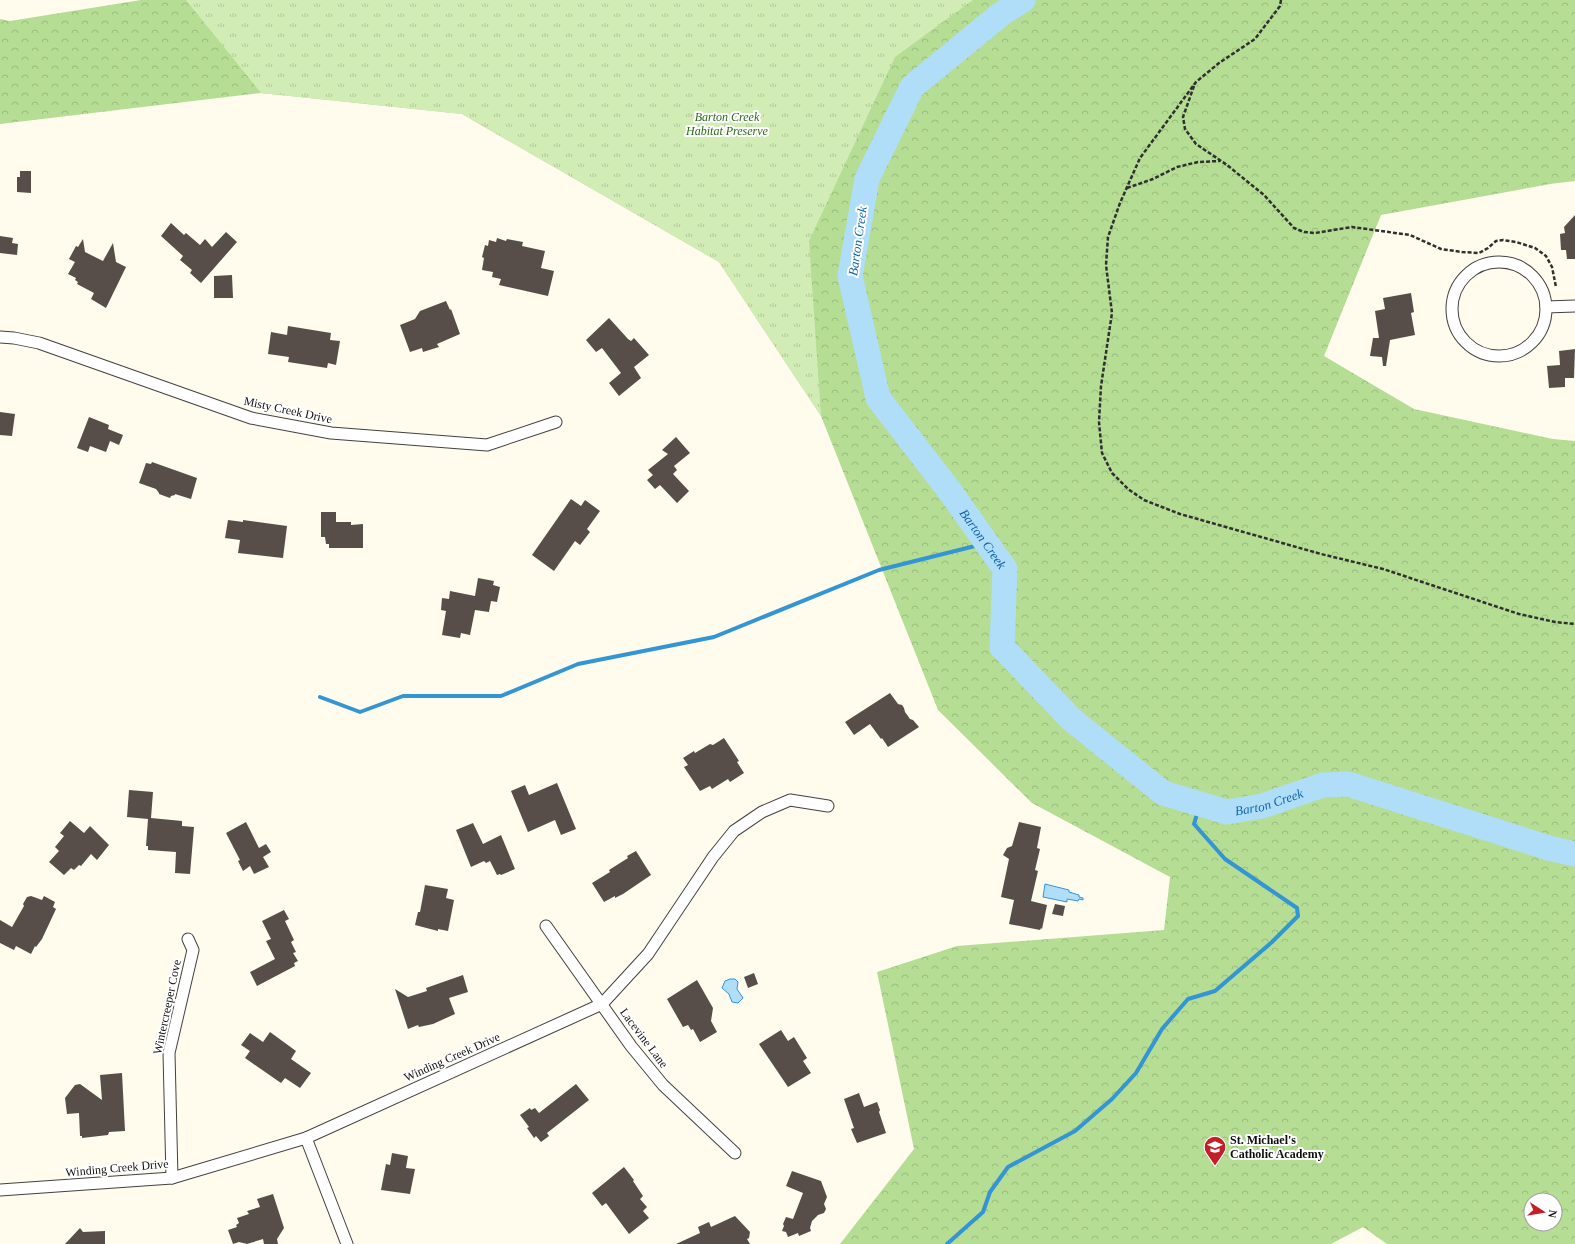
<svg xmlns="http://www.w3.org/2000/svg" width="1575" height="1244" viewBox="0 0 1575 1244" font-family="Georgia,serif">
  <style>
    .forest { fill: url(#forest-crowns); fill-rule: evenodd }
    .park { fill: url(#park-tufts) }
    .water { fill: #b0def9; stroke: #3395d4 }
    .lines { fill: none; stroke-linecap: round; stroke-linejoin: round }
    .stream { stroke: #3395d4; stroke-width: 4 }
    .river { stroke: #b0def9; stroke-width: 25 }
    .building { fill: #574e49 }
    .street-casing { stroke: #414141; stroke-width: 13 }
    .path { stroke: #303030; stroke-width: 2.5; stroke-dasharray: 4 2; stroke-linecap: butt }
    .street { stroke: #fff; stroke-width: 11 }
    .labels { text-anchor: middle; stroke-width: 4; stroke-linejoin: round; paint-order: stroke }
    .park-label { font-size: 12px; font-style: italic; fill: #2b691a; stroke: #fff }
    .street-label { font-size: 12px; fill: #0e0e0e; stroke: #fff }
    .poi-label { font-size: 12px; font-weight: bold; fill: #0e0e0e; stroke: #fff; text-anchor: start }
    .water-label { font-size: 13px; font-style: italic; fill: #1065a6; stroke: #fff }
  </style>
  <defs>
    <pattern id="forest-crowns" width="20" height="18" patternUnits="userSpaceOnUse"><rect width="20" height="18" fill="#b5dd94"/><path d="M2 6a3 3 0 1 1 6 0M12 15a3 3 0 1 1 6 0" fill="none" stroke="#9abc7e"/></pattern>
    <pattern id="park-tufts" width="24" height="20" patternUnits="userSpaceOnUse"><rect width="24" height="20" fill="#d2ecb5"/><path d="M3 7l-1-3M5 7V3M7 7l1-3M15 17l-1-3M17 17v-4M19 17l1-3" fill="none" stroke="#b3c99a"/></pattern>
  </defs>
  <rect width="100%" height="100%" fill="#fffcee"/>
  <path class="forest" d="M141,0H1575V181L1550,184L1381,215L1324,356L1414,409L1553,439L1575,441V1244H1387L1363,1227L1331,1244H840L914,1149L877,972L957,946L1164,930L1170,877L1032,803L938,710L821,416L719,262L462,114L261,93L0,124V19L10,21ZM1531,1200H1555V1224H1531Z"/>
  <polygon class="park" points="186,0 973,0 895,57 809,241 821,416 719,262 462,114 261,93"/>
  <g class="water">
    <polygon points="1045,884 1069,890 1069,892 1079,895 1079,897 1083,898 1083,900 1079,899 1078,901 1067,899 1067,902 1043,897"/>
    <polygon points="730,979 735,979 738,982 737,989 743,998 738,1003 732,1002 729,994 722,988 725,981"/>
  </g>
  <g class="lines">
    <g class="stream">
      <polyline points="320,697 360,712 403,696 501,696 578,664 714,637 879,570 987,543"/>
      <polyline points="947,1244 983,1212 990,1192 1008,1167 1075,1131 1112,1099 1136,1073 1162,1029 1188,999 1215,991 1272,942 1298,916 1297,908 1225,859 1194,824 1200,804"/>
    </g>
    <path class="river" id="s1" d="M1023,0L1001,14L912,87L867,179L850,276L878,398L949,490L1005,569L1002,647L1071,719L1163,793L1227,812L1262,806L1323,785L1348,784L1549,848L1575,854"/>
  </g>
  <g class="building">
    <polygon points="20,171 31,171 31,193 17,192 17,177 20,177"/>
    <polygon points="1575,215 1575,259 1567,259 1566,250 1561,250 1560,234 1565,233 1564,227"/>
    <polygon points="171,223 184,235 186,233 200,245 205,239 212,247 226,232 237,242 201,283 190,273 192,270 180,260 183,256 161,236"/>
    <polygon points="0,236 13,238 12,243 18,244 17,255 0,253"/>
    <polygon points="497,238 506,241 507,239 523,242 522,246 545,251 541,268 554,271 548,296 499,285 501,279 492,277 493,272 482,270 484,258 482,257 485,245 488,246 489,240 496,242"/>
    <polygon points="83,239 85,252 103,261 113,243 116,262 126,267 106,308 91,299 94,293 77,284 78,282 75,280 76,278 68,274 75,262 69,259 76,246 78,247"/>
    <polygon points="232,275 233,298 214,298 214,276"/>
    <polygon points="1411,293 1414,312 1411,313 1415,335 1390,340 1386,366 1383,366 1382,357 1370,356 1373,338 1379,338 1375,311 1385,309 1383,298"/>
    <polygon points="446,301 450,310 451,309 460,334 437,344 439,347 423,352 422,348 410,352 400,325 415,319 420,311"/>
    <polygon points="609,318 628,339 631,341 634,338 649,355 634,367 641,378 619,396 609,383 621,373 602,348 596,352 586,340"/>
    <polygon points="288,326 331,333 330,340 340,341 336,365 328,363 327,368 288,362 289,357 268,354 271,332 287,335"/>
    <polygon points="1575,349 1574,378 1565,378 1565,387 1549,388 1547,366 1560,365 1559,351"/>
    <polygon points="0,412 15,414 12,436 0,435"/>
    <polygon points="89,417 109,425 108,429 123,435 119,445 110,441 106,452 90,446 88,452 77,448"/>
    <polygon points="676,437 690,453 674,466 677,470 673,474 689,491 677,503 660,485 655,489 647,480 653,475 648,470 668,454 662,450"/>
    <polygon points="152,462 197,478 191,499 175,494 175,495 171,496 170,498 159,494 159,493 156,489 139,483 146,463 151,464"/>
    <polygon points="571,499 581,506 585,500 600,511 587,529 590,532 580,545 575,541 554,571 532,555"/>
    <polygon points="321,512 336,512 336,522 351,522 351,525 363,524 363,548 329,548 329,544 326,544 325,537 321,537"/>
    <polygon points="228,520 243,522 243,520 287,526 283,558 238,553 240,540 225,538"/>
    <polygon points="478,578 494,581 493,585 500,587 497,602 491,601 489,612 475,610 470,635 461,633 460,638 442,635 446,611 441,610 442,598 449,599 450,591 475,596"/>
    <polygon points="890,693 898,704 902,705 904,708 905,712 910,719 913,720 919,727 888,747 882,738 881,739 870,724 854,735 845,722"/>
    <polygon points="724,738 739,761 737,762 744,773 730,782 728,779 712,789 710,786 700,791 684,767 688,765 683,758 694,751 695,753 710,744 713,745"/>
    <polygon points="557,783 576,829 561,835 555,820 528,832 511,791 525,785 529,795"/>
    <polygon points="129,790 153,792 151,818 182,821 182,826 194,827 190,874 175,873 176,852 148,850 148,846 146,846 148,819 127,817"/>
    <polygon points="70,821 84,833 90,826 109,845 97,860 91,854 81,866 79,865 74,870 71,868 64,875 49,862 59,851 55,847 64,836 60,833"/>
    <polygon points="246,822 259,848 266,844 271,852 263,857 269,867 254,874 250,866 243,871 238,861 240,860 226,833"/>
    <polygon points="1019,822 1041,827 1037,848 1040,849 1035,870 1038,871 1031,901 1047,905 1042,929 1041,928 1040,930 1009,924 1014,900 1001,897 1009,859 1003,855 1007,848 1012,846"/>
    <polygon points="473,823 483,844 501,835 515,869 501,875 500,874 497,875 490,861 486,863 484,861 471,867 456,830"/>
    <polygon points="636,851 651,875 623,894 615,898 615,896 604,902 592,883 610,872 609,870 628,858 627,856"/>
    <polygon points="425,885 448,889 446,898 454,900 448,931 438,929 438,931 415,925 418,912 420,912"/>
    <polygon points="31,896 42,900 44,896 55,902 53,907 56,909 42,939 36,947 35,946 31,954 16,946 14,950 0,943 0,920 12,927 24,906 23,904 27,897"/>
    <polygon points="1055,904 1065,906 1063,916 1052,914"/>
    <polygon points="284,910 289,919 285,921 294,940 291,942 296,952 293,953 298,961 294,963 295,966 257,986 250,972 275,959 266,941 271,939 262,921"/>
    <polygon points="754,973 758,984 748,988 744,977"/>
    <polygon points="463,975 468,992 449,998 455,1014 433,1024 419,1027 418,1025 408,1029 395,989 408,997 427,991 426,988"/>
    <polygon points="697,980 713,1008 711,1021 717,1032 700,1042 693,1029 691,1030 688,1025 683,1027 667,999"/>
    <polygon points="781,1030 788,1041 794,1037 807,1058 803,1061 811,1073 788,1087 759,1044"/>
    <polygon points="270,1032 296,1051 291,1059 311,1073 300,1088 285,1078 281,1083 245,1058 250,1051 241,1045 250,1033 263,1042"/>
    <polygon points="122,1073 125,1131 109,1132 108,1135 82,1138 82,1136 80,1136 79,1113 67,1114 65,1098 75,1085 80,1084 102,1100 100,1075"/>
    <polygon points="576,1084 589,1100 547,1133 549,1136 541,1142 536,1136 534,1138 527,1128 529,1127 520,1115 530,1108 531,1110 535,1108 539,1113"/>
    <polygon points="859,1093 864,1107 877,1102 880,1110 879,1112 886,1133 857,1143 851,1129 854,1128 844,1099"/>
    <polygon points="392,1153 408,1156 406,1168 415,1169 410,1194 381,1190 386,1164 390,1165"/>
    <polygon points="624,1167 634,1180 633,1181 643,1196 640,1199 647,1207 643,1211 649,1218 629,1234 606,1203 602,1206 592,1193"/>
    <polygon points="792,1171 821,1181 827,1197 824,1204 826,1209 824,1213 818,1215 812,1221 810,1228 811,1231 799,1236 798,1233 788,1237 786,1232 782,1231 784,1226 783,1224 786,1217 793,1219 803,1193 786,1186"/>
    <polygon points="273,1194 284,1228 277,1239 278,1244 264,1244 263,1239 247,1244 239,1242 233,1244 228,1230 237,1227 236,1225 239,1223 237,1218 249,1214 247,1211 260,1207 257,1199"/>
    <polygon points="735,1216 750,1232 749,1238 747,1239 750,1244 676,1244 700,1233 698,1227 709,1222 711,1227"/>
    <polygon points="80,1228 83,1232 105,1231 105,1244 65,1244"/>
  </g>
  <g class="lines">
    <g class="street-casing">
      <g id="street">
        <circle cx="1499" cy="309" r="47"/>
        <polyline points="1546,307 1575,306"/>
        <polyline points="0,337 14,338 39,343 251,418 331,433 487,445 556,422"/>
        <polyline points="546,926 631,1046 663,1085 735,1153"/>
        <polyline points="306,1138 347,1244"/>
        <polyline points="172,1178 169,1053 193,950 188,939"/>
        <polyline points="0,1190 172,1178 306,1138 602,1004 648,954 713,857 734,831 762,812 790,800 828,806"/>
      </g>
    </g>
    <g class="path">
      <polyline points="1281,0 1280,6 1255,39 1219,63 1196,82 1140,158 1120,203 1108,237 1106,265 1112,313 1101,386 1099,422 1102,453 1112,473 1128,489 1144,500 1180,514 1321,554 1383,569 1519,614 1555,622 1575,624"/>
      <polyline points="1194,86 1183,117 1185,129 1196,144 1227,165 1264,195 1294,228 1304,232 1315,233 1352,227 1410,235 1441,249 1462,252 1479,253 1488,248 1496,241 1503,240 1516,242 1535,248 1546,256 1552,267 1556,287"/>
      <polyline points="1127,188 1153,179 1177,167 1198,162 1220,161"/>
    </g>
    <use href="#street" class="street"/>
  </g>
  <defs>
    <g id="school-pin" transform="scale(1.15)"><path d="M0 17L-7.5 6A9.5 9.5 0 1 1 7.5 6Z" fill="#c51e27" stroke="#fff"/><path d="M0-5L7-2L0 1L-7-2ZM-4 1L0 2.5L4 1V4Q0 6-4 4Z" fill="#fff"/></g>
  </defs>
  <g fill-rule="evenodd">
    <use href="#school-pin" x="1215" y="1147"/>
  </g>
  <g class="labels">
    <g class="park-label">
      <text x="727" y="121">Barton Creek<tspan x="727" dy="14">Habitat Preserve</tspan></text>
    </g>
    <g class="street-label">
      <text transform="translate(288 410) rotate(12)" y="4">Misty Creek Drive</text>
      <text transform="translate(167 1007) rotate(-78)" y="4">Wintercreeper Cove</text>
      <text transform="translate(644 1038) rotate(53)" y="4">Lacevine Lane</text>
      <text transform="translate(452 1057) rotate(-24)" y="4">Winding Creek Drive</text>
      <text transform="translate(117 1168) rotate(-5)" y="4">Winding Creek Drive</text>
    </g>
    <g class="poi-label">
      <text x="1230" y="1144">St. Michael's<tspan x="1230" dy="14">Catholic Academy</tspan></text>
    </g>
    <g class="water-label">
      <text transform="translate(857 241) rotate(-82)" y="5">Barton Creek</text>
      <text dy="5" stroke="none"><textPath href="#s1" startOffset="643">Barton Creek</textPath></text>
      <text dy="5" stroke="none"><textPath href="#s1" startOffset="1086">Barton Creek</textPath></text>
    </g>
  </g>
  <g transform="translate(1543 1212) rotate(102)"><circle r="19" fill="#ffffff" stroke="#9f9f9f"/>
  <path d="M0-3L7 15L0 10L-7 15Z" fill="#c51e27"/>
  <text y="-6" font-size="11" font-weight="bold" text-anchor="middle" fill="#0e0e0e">N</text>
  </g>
</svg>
